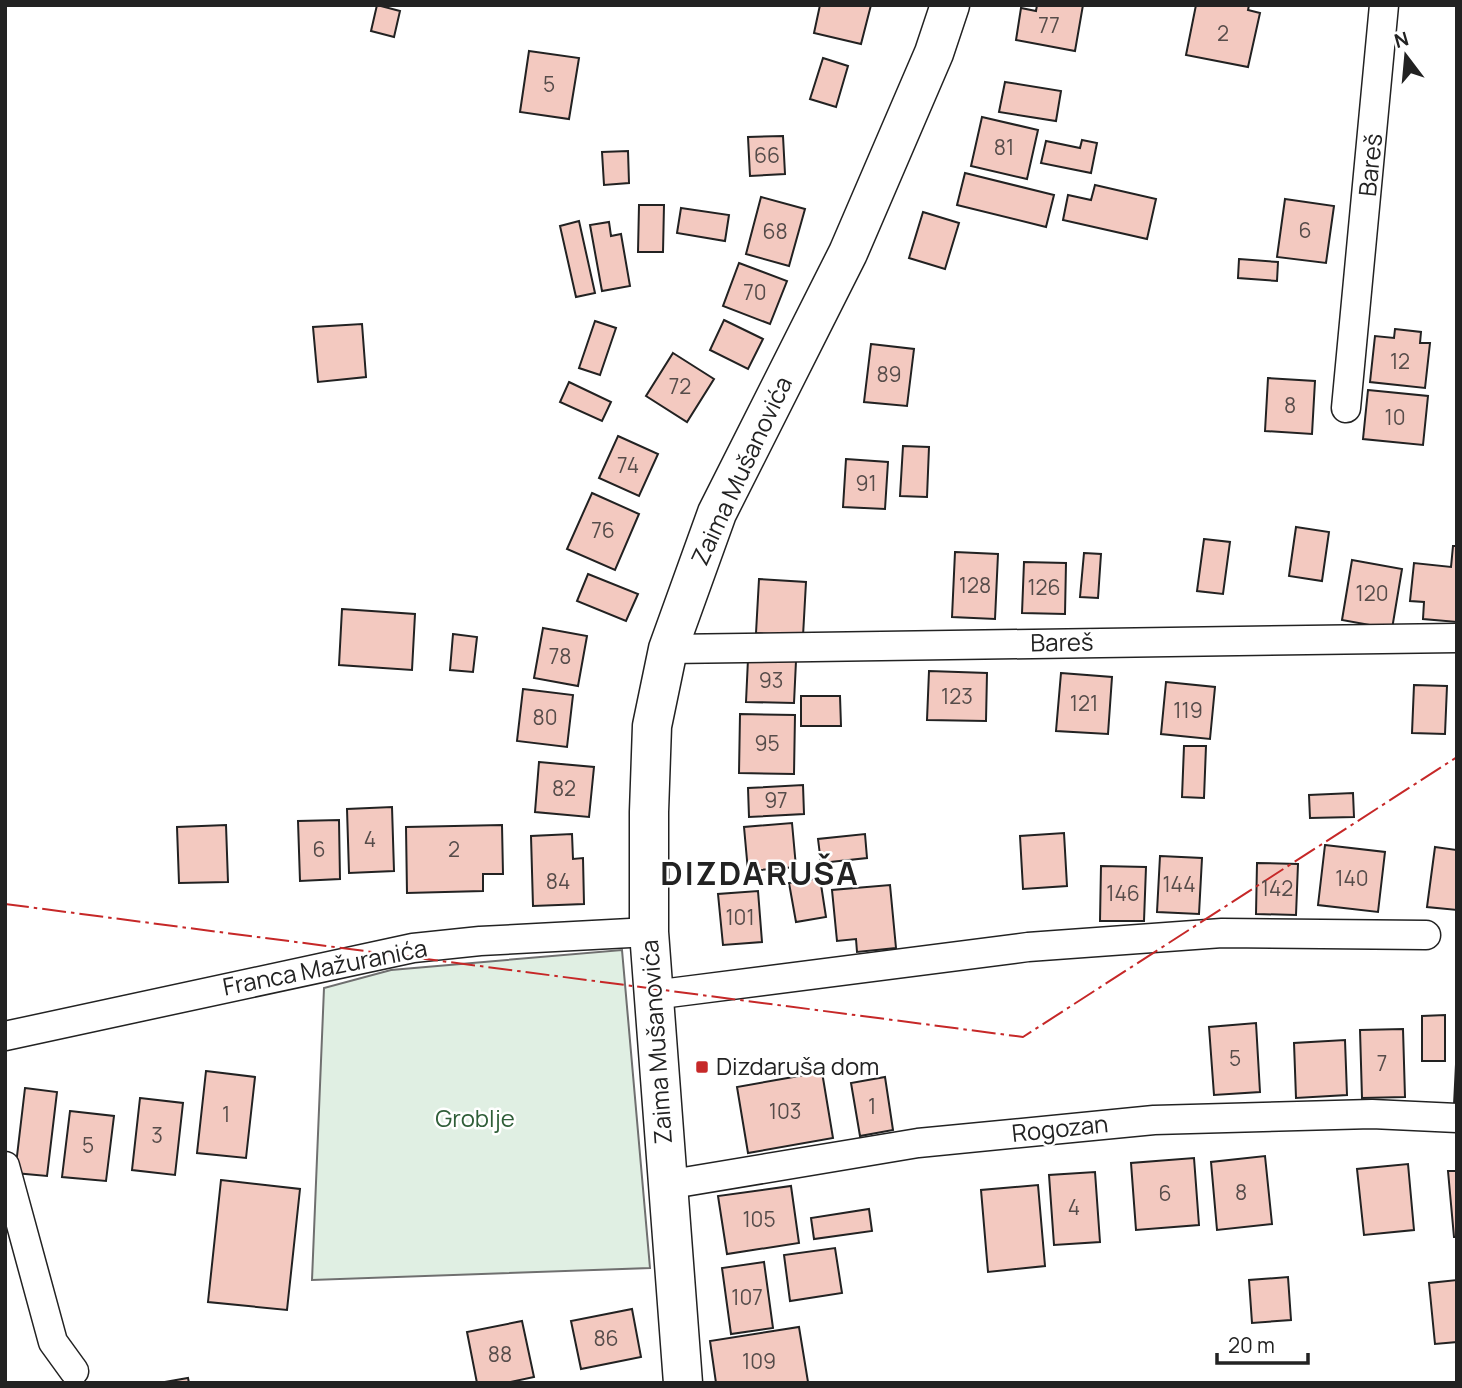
<svg xmlns="http://www.w3.org/2000/svg" width="1462" height="1388" viewBox="0 0 1462 1388" font-family="Manrope,sans-serif">
  <style>
    .green { fill: #e0efe3; stroke: #6f6f6f; stroke-width: 2 }
    .building { fill: #f3c9c0; stroke: #222; stroke-width: 2 }
    .lines { fill: none; stroke-linecap: round; stroke-linejoin: round }
    .street-casing { stroke: #222; stroke-width: 31 }
    .secondary-casing { stroke: #222; stroke-width: 41 }
    .street { stroke: #fff; stroke-width: 28 }
    .secondary { stroke: #fff; stroke-width: 38 }
    .power { stroke: #c62828; stroke-width: 2; stroke-dasharray: 24 5 3.5 5; stroke-linecap: butt }
    .poi-dot { fill: #c62828; stroke: #fff; stroke-width: 2.5 }
    .labels { text-anchor: middle; stroke-width: 5; stroke-linejoin: round; paint-order: stroke }
    .number-label { font-size: 21px; fill: #564c4a }
    .street-label { font-size: 24px; fill: #222; stroke: #fff }
    .poi-label { font-size: 24px; fill: #222; stroke: #fff; text-anchor: start }
    .park-label { font-size: 24px; fill: #2f5e38; stroke: #fff }
    .district-label { font-size: 32px; font-weight: bold; letter-spacing: 2px; fill: #222; stroke: #fff }
  </style>
  <rect width="100%" height="100%" fill="#fff"/>
  <polygon class="green" points="622,950 650,1268 312,1280 324,988 391,970"/>
  <g class="building">
    <polygon points="377,5 400,11 394,37 371,31"/>
    <polygon points="820,5 871,5 861,44 814,33"/>
    <polygon points="1037,5 1083,5 1075,51 1016,40 1021,8 1036,11"/>
    <polygon points="1196,5 1249,5 1248,10 1260,13 1248,67 1186,55"/>
    <polygon points="529,51 579,58 569,119 520,112"/>
    <polygon points="823,58 848,66 836,107 810,99"/>
    <polygon points="1005,82 1061,91 1056,121 999,112"/>
    <polygon points="982,117 1038,130 1027,179 971,166"/>
    <polygon points="783,136 785,174 750,176 748,137"/>
    <polygon points="1082,140 1097,143 1091,173 1041,163 1046,141 1080,148"/>
    <polygon points="628,151 629,183 604,185 602,152"/>
    <polygon points="965,173 1054,195 1046,227 957,205"/>
    <polygon points="1095,185 1156,199 1147,239 1063,220 1068,195 1091,200"/>
    <polygon points="761,197 805,209 789,266 746,254"/>
    <polygon points="1285,199 1334,206 1326,263 1277,257"/>
    <polygon points="639,205 664,205 663,252 638,252"/>
    <polygon points="681,208 729,215 725,241 677,233"/>
    <polygon points="923,212 959,223 945,269 909,258"/>
    <polygon points="579,221 595,293 576,297 560,226"/>
    <polygon points="609,222 611,236 621,234 630,286 602,291 590,225"/>
    <polygon points="1239,259 1278,262 1277,281 1238,278"/>
    <polygon points="739,263 787,281 770,324 723,306"/>
    <polygon points="724,320 763,339 748,369 710,350"/>
    <polygon points="595,321 616,328 600,375 579,368"/>
    <polygon points="362,324 366,377 318,382 313,327"/>
    <polygon points="1395,329 1421,332 1420,343 1430,343 1425,388 1370,382 1375,336 1394,338"/>
    <polygon points="871,344 914,349 907,406 864,402"/>
    <polygon points="673,353 714,379 687,422 646,396"/>
    <polygon points="1268,378 1315,381 1312,434 1265,431"/>
    <polygon points="569,382 611,402 602,421 560,402"/>
    <polygon points="1368,390 1428,396 1423,445 1363,439"/>
    <polygon points="618,436 658,454 639,496 599,478"/>
    <polygon points="903,446 929,447 927,497 900,496"/>
    <polygon points="846,459 888,462 885,509 843,507"/>
    <polygon points="592,493 639,514 615,570 567,549"/>
    <polygon points="1296,527 1329,532 1322,581 1289,576"/>
    <polygon points="1204,539 1230,542 1223,594 1197,591"/>
    <polygon points="1453,546 1457,546 1457,622 1423,619 1424,602 1410,601 1414,563 1451,567"/>
    <polygon points="955,552 998,554 995,619 952,617"/>
    <polygon points="1084,553 1101,554 1098,598 1080,597"/>
    <polygon points="1352,560 1402,569 1392,629 1342,620"/>
    <polygon points="1024,562 1066,563 1065,614 1022,613"/>
    <polygon points="588,574 638,594 626,621 577,601"/>
    <polygon points="759,579 806,582 803,636 756,633"/>
    <polygon points="342,609 415,614 412,670 339,665"/>
    <polygon points="543,628 587,636 578,686 534,678"/>
    <polygon points="453,634 477,637 473,672 450,670"/>
    <polygon points="748,659 796,661 794,703 746,702"/>
    <polygon points="929,671 987,673 986,721 927,720"/>
    <polygon points="1061,673 1112,677 1108,734 1056,731"/>
    <polygon points="1166,682 1215,687 1210,739 1161,734"/>
    <polygon points="1414,685 1447,686 1445,734 1412,733"/>
    <polygon points="523,689 573,695 567,747 517,741"/>
    <polygon points="801,696 840,696 841,726 801,726"/>
    <polygon points="740,714 795,715 794,774 739,773"/>
    <polygon points="1184,746 1206,746 1204,798 1182,797"/>
    <polygon points="539,762 594,767 589,817 535,812"/>
    <polygon points="803,785 804,814 749,817 748,788"/>
    <polygon points="1353,793 1354,817 1310,818 1309,795"/>
    <polygon points="392,807 394,871 349,873 347,809"/>
    <polygon points="339,820 340,879 300,881 298,821"/>
    <polygon points="792,823 796,867 748,871 744,827"/>
    <polygon points="226,825 228,882 179,883 177,827"/>
    <polygon points="502,825 503,874 483,874 483,891 407,893 406,827"/>
    <polygon points="1064,833 1067,886 1023,889 1020,836"/>
    <polygon points="572,834 573,859 583,858 584,904 533,906 531,836"/>
    <polygon points="865,834 867,858 821,863 818,839"/>
    <polygon points="1325,845 1385,852 1378,912 1318,905"/>
    <polygon points="1435,847 1457,850 1457,910 1427,907"/>
    <polygon points="1160,856 1202,858 1199,914 1157,912"/>
    <polygon points="1257,863 1298,864 1296,915 1256,914"/>
    <polygon points="1101,866 1146,867 1144,921 1100,921"/>
    <polygon points="820,878 826,917 796,922 789,883"/>
    <polygon points="890,885 896,948 857,952 856,939 837,941 832,890"/>
    <polygon points="758,891 762,942 723,945 718,894"/>
    <polygon points="1445,1015 1445,1061 1422,1061 1422,1016"/>
    <polygon points="1256,1023 1260,1092 1214,1095 1209,1027"/>
    <polygon points="1403,1029 1405,1097 1362,1098 1360,1030"/>
    <polygon points="1345,1040 1347,1095 1296,1098 1294,1043"/>
    <polygon points="1457,1044 1457,1105 1454,1105"/>
    <polygon points="206,1071 255,1077 246,1158 197,1153"/>
    <polygon points="822,1072 833,1138 748,1153 737,1087"/>
    <polygon points="885,1077 893,1130 860,1136 851,1083"/>
    <polygon points="25,1088 57,1092 47,1176 15,1173"/>
    <polygon points="140,1098 183,1103 175,1175 132,1170"/>
    <polygon points="70,1111 114,1116 106,1181 62,1177"/>
    <polygon points="1265,1156 1272,1224 1217,1230 1211,1162"/>
    <polygon points="1194,1158 1199,1225 1136,1230 1131,1163"/>
    <polygon points="1408,1164 1414,1230 1364,1235 1357,1169"/>
    <polygon points="1448,1171 1457,1171 1457,1237 1454,1237"/>
    <polygon points="1095,1172 1100,1242 1054,1245 1049,1175"/>
    <polygon points="221,1180 300,1189 287,1310 208,1302"/>
    <polygon points="1038,1185 1045,1266 988,1272 981,1190"/>
    <polygon points="791,1186 799,1243 727,1254 718,1196"/>
    <polygon points="869,1209 872,1231 814,1239 811,1218"/>
    <polygon points="835,1248 842,1293 790,1301 784,1255"/>
    <polygon points="764,1262 773,1328 731,1334 722,1268"/>
    <polygon points="1288,1277 1291,1320 1252,1323 1249,1280"/>
    <polygon points="1457,1280 1457,1342 1435,1344 1429,1283"/>
    <polygon points="632,1309 641,1357 581,1369 571,1321"/>
    <polygon points="522,1321 534,1377 506,1383 477,1383 467,1332"/>
    <polygon points="799,1327 808,1382 716,1383 710,1341"/>
    <polygon points="188,1378 189,1383 159,1383"/>
  </g>
  <g class="lines">
    <g class="street-casing">
      <g id="street">
        <polyline points="1346,408 1384,5"/>
        <polyline points="668,649 1457,638"/>
        <polyline points="653,995 1028,947 1222,933 1426,935"/>
        <polyline points="5,1036 413,948 480,941 649,932"/>
        <polyline points="5,1166 53,1342 74,1371"/>
        <polyline points="666,1185 918,1143 1154,1120 1372,1114 1457,1118"/>
      </g>
    </g>
    <g class="secondary-casing">
      <polyline id="secondary" points="683,1383 649,932 649,812 652,726 668,649 717,513 848,253 934,53 950,5"/>
    </g>
    <use href="#street" class="street"/>
    <use href="#secondary" class="secondary"/>
    <polyline class="power" points="5,904 1023,1037 1457,757"/>
  </g>
  <rect class="poi-dot" x="695" y="1060" width="14" height="14" rx="3.5"/>
  <g class="labels">
    <g class="number-label">
      <text x="1049" y="33">77</text>
      <text x="1223" y="41">2</text>
      <text x="549" y="92">5</text>
      <text x="1004" y="155">81</text>
      <text x="767" y="163">66</text>
      <text x="1305" y="238">6</text>
      <text x="775" y="239">68</text>
      <text x="755" y="300">70</text>
      <text x="1400" y="369">12</text>
      <text x="889" y="382">89</text>
      <text x="680" y="394">72</text>
      <text x="1290" y="413">8</text>
      <text x="1395" y="425">10</text>
      <text x="628" y="473">74</text>
      <text x="866" y="491">91</text>
      <text x="603" y="538">76</text>
      <text x="975" y="593">128</text>
      <text x="1044" y="595">126</text>
      <text x="1372" y="601">120</text>
      <text x="560" y="664">78</text>
      <text x="771" y="688">93</text>
      <text x="957" y="704">123</text>
      <text x="1084" y="711">121</text>
      <text x="1188" y="718">119</text>
      <text x="545" y="725">80</text>
      <text x="767" y="751">95</text>
      <text x="564" y="796">82</text>
      <text x="776" y="808">97</text>
      <text x="370" y="847">4</text>
      <text x="319" y="857">6</text>
      <text x="454" y="857">2</text>
      <text x="1352" y="886">140</text>
      <text x="558" y="889">84</text>
      <text x="1179" y="892">144</text>
      <text x="1277" y="896">142</text>
      <text x="1123" y="901">146</text>
      <text x="740" y="925">101</text>
      <text x="1235" y="1066">5</text>
      <text x="1382" y="1071">7</text>
      <text x="872" y="1114">1</text>
      <text x="785" y="1119">103</text>
      <text x="226" y="1122">1</text>
      <text x="157" y="1143">3</text>
      <text x="88" y="1153">5</text>
      <text x="1241" y="1200">8</text>
      <text x="1165" y="1201">6</text>
      <text x="1074" y="1215">4</text>
      <text x="759" y="1227">105</text>
      <text x="747" y="1305">107</text>
      <text x="606" y="1346">86</text>
      <text x="500" y="1362">88</text>
      <text x="759" y="1369">109</text>
    </g>
    <g class="street-label">
      <text transform="translate(1371 165) rotate(-84)" y="8">Bareš</text>
      <text transform="translate(742 471) rotate(-65)" y="8">Zaima Mušanovića</text>
      <text transform="translate(1062 643) rotate(-1)" y="8">Bareš</text>
      <text transform="translate(325 968) rotate(-11)" y="8">Franca Mažuranića</text>
      <text transform="translate(657 1042) rotate(-94)" y="8">Zaima Mušanovića</text>
      <text transform="translate(1060 1129) rotate(-6)" y="8">Rogozan</text>
    </g>
    <g class="poi-label">
      <text x="716" y="1075">Dizdaruša dom</text>
    </g>
    <g class="park-label">
      <text x="475" y="1127">Groblje</text>
    </g>
    <g class="district-label">
      <text x="760" y="885">DIZDARUŠA</text>
    </g>
  </g>
  <rect width="1462" height="1388" fill="none" stroke="#222222" stroke-width="14"/>
  <g transform="translate(1406 56) rotate(344)" stroke="#ffffff" stroke-width="5" paint-order="stroke">
  <path d="M0-5L12 26L0 18L-12 26Z" fill="#222222"/>
  <text y="-10" font-size="19" font-weight="bold" text-anchor="middle" fill="#222222">N</text>
  </g>
  <path d="M1217 1353v10h91v-10" fill="none" stroke="#222222" stroke-width="3.5"/>
  <text x="1228" y="1353" font-size="21" fill="#222222" stroke="#ffffff" stroke-width="5" paint-order="stroke">20 m</text>
</svg>
